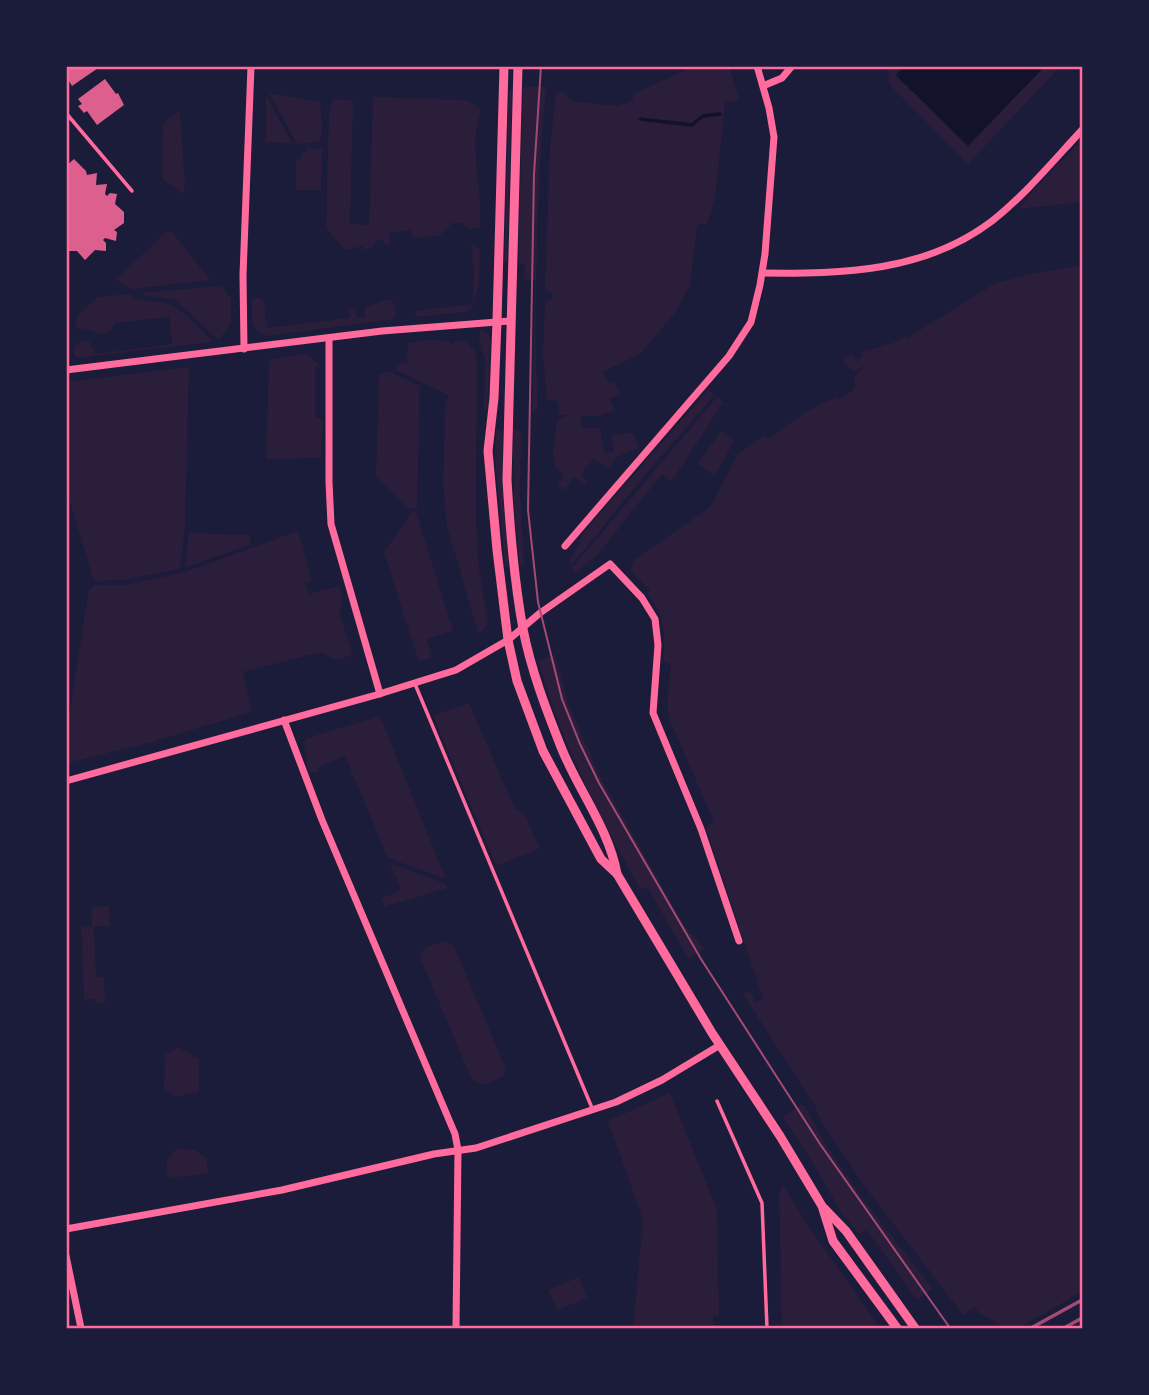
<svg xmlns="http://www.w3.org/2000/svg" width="1149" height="1395" viewBox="0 0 1149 1395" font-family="Bitter,serif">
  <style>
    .green { fill: #2a1e3b }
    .water { fill: #12122b }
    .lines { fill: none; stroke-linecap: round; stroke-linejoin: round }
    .stream { stroke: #12122b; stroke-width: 3.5 }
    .building { fill: #dd5f8e }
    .service { stroke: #ff6b9d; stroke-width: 3.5 }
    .minor { stroke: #ff6b9d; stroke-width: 7 }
    .tertiary { stroke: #ff6b9d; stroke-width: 9 }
    .tram { stroke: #a44b75; stroke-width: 2 }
    .rail { stroke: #a44b75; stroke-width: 3.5 }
    .neatline { fill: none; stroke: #ff6b9d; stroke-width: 2.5 }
  </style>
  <rect width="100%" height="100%" fill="#1b1b3a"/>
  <g class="green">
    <polygon points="693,66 729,67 739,99 725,103 715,198 707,224 699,224 697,228 690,285 675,313 640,354 603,372 609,384 615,382 620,394 610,399 614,411 599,416 581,416 581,428 600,428 605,454 614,452 612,435 633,433 639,448 617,457 608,468 594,459 584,469 581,476 588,482 585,486 573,477 565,491 562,487 557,487 563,478 562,473 555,467 553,453 557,421 568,415 559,414 558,401 547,400 543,358 545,301 552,300 552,292 547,291 545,286 550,147 556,93 563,92 572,101 617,106 632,101 634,94"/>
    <polygon points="891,67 904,67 896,76 968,145 1044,67 1060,67 968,164 889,84 888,71"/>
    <path d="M523,87H547C541,128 540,169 538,210C536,277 534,343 538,409L532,413L535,280L524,279L525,264L518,263Z"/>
    <polygon points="509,90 512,90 507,262 504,262"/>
    <path d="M269,93L320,102C321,115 325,131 319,142L297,144Z"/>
    <polygon points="266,95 292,143 266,142"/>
    <path d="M373,97L467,100L481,109C468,144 483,190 480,227L469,229L461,223H452L440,235L413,239L410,230L389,234L391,243L385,244L383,240L376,241L373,247L364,250L363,246L345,250L326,228L329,113L333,99L353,100L350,224L369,225Z"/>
    <polygon points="180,111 185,184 184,194 162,179 163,123"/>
    <polygon points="1082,140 1082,202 1019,209 1037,186"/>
    <polygon points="307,148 322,149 321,190 296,190 296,161 300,161 301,153 307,152"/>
    <polygon points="166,232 172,232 210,280 132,289 116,280"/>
    <polygon points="471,242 480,250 479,284 472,308 466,312 416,317 414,311 473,304 474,276"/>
    <path d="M1082,265V1292L1018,1328H1001V1325L979,1313L975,1307L963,1315L863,1184L822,1123L815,1106L743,994L748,991L751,992L755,1002L763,999L706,827L714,822L669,718L667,705L671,664L663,662C665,635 666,616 647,594L650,591L631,571L634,560L710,507L738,454L765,435L767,439L809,410L836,397L839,400L855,388L854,377L870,361L856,372L850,369L843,361V357L853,355L856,359L863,357L861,352L896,342L905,336L907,338L994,284L1030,274Z"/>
    <polygon points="221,286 231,298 231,323 219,340 174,299 147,296 140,293"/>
    <path d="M129,294C141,304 157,299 171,305C187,312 201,330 213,342L77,358L74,354L73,347L82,341L90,342L95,354L172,344L169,317L115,323C108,344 93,328 77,328L75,325L77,316L98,297Z"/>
    <path d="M258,297L264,301L267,328L349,318V309H355L357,318L365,317V307L388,299L394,303L396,310L394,319L268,336C249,332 252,316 252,300Z"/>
    <polygon points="480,330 487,332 491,339 487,412 484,411 485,360 479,340"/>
    <polygon points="429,340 449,341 451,344 466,340 475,352 477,361 476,518 479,570 488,621 486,628 478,633 447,526 443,486 445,410 448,395 397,371 396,364 407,363 408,343"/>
    <polygon points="307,354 319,364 319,367 315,367 315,417 323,419 321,458 266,459 269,359"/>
    <polygon points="189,367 185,527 180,569 122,580 94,581 67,492 67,382"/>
    <polygon points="388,371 420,386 417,508 409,509 376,475 379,374"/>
    <polygon points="708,390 715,395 644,476 571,566 570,560 579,545 583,533"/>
    <polygon points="717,397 733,410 723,403 673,479 671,481 662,474 598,554 576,573 572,568"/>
    <polygon points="496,429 502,430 504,510 509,567 505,567 495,455"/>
    <polygon points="513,430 521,430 520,494 524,565 520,566 514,510"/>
    <polygon points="721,431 734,441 715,476 698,464"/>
    <polygon points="412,512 416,512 453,631 427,639 432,657 422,661 418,659 384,552"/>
    <polygon points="298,531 312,582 305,584 309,594 339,586 343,603 339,613 353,655 335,660 320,652 243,672 252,712 152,742 67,763 67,729 89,589 94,585 124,585 185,572"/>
    <polygon points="189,533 250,535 250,545 187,567 185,566"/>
    <path d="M555,656L569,706L600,776L683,924L705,949L689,959L647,887L641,890C599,816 561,742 538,660Z"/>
    <polygon points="469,703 515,809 524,814 539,846 538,849 496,866 433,716"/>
    <polygon points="380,716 446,879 388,858 345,756 318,767 319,772 308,773 304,743 307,738"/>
    <polygon points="390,863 446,884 447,888 384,907 381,899 401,890"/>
    <polygon points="109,906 110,926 94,926 96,977 104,977 105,1003 95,1003 94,999 84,999 81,926 92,926 91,907"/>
    <polygon points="445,941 454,946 506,1069 503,1077 484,1085 472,1080 422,962 421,953 425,948"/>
    <polygon points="178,1047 199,1059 199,1092 175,1097 164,1088 165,1055"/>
    <polygon points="670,1093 717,1210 719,1315 713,1316 713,1325 720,1325 720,1328 633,1328 643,1220 608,1121"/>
    <path d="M800,1105L805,1106C838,1173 888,1230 933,1289L917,1300L867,1230L860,1234L843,1215L808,1155L783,1117Z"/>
    <polygon points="176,1149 195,1150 207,1159 208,1173 171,1178 167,1173 167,1160"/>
    <polygon points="782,1184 805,1221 880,1328 782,1328 779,1192 781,1191"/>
    <polygon points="579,1277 587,1298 557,1310 548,1290"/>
  </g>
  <polygon class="water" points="904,66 1044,66 1044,67 968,146 896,75"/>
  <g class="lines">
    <polyline class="stream" points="640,119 692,125 703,116 720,114"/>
  </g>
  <g class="building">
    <polygon points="66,66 101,66 72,86 69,81 66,83"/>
    <polygon points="105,79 116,94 118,93 124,105 97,125 87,111 84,113 78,106 82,104 78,99"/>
    <polygon points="74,159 86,171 87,175 97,173 96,185 107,184 105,194 107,196 110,193 117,194 115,204 124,212 124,223 114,230 117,232 116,241 105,238 103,240 106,243 106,251 95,250 85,260 77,251 66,251 66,166"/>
  </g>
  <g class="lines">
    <g class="service">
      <polyline points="66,113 132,191"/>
      <polyline points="415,684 592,1108"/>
      <polyline points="717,1101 762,1203 767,1328"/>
    </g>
    <g class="minor">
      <polyline points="763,86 782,78 792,66"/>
      <path d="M763,273C843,274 925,272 992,221C1025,195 1053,161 1082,130"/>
      <polyline points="329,339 329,482 331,524 380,694"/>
      <polyline points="244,349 243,275 251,66"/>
      <polyline points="66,370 382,331 510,321"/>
      <polyline points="565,546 729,356 751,322 760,285 765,254 774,137 769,108 757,66"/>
      <polyline points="284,720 322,820 455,1134 458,1150 456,1328"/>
      <polyline points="66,781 376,695 456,670 508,640 540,613 610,564 642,598 655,619 658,645 653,713 701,829 739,941"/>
      <polyline points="66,1229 282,1190 434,1154 476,1148 616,1102 662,1080 720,1045"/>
      <polyline points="66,1256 81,1328"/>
    </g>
    <g class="tertiary">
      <polyline points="504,66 497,321 494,398 488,451 497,550 508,640 517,681 543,751 601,859 617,874 712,1033 780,1136 822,1206 846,1231 915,1328"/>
      <path d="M518,66L507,480C510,530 514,580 523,629C531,670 546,709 561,747C578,790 609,829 617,874"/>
      <polyline points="823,1209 833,1241 897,1328"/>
    </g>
    <polyline class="tram" points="541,66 534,174 528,510 538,602 562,699 580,744 599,783 701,959 820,1144 950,1328"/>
    <g class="rail">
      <polyline points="1031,1328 1082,1300"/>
      <polyline points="1064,1328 1082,1318"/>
    </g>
  </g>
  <rect width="1149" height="1395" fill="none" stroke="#1b1b3a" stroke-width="136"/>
  <rect x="68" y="68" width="1013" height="1259" class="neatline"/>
</svg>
